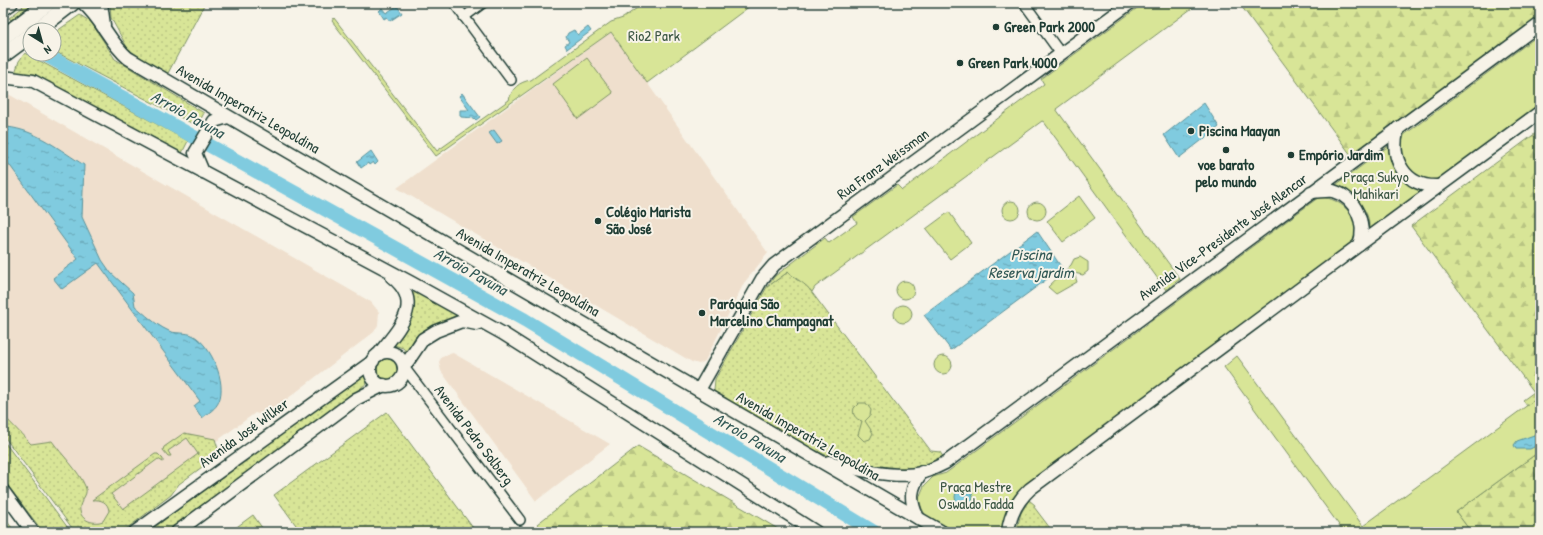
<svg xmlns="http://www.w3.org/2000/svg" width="1543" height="535" viewBox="0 0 1543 535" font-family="'Patrick Hand',sans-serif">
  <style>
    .built { fill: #efdfcd }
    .grass { fill: url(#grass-dots); stroke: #7c9166 }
    .forest { fill: url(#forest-firs); stroke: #7c9166 }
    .green { fill: #d8e597; stroke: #7c9166 }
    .water { fill: url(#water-ripples); stroke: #59929b }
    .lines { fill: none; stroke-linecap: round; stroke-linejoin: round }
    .river { stroke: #80cbdf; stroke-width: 14 }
    .minor-casing { stroke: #1f3d34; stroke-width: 12 }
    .tertiary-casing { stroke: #1f3d34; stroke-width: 15 }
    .primary-casing { stroke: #1f3d34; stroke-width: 18 }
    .trunk-casing { stroke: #1f3d34; stroke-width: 18 }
    .minor { stroke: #f7f3e8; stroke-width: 9 }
    .tertiary { stroke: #f7f3e8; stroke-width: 12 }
    .primary { stroke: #f7f3e8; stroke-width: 15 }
    .trunk { stroke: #f7f3e8; stroke-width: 15 }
    .poi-dot { fill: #1f3d34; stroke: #f7f3e8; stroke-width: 1.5 }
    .labels { text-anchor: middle; stroke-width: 4; stroke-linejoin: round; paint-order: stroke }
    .poi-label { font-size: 15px; font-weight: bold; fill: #1f3d34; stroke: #f7f3e8; text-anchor: start }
    .park-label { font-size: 15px; fill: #3b5643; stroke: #f7f3e8 }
    .street-label { font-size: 15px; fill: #1f3d34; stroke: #f7f3e8 }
    .water-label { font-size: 16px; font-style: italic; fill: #325956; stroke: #f7f3e8 }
  </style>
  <defs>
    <pattern id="grass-dots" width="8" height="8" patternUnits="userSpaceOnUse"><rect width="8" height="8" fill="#d8e597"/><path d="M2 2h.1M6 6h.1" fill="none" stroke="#b9c583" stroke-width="1.8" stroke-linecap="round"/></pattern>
    <pattern id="forest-firs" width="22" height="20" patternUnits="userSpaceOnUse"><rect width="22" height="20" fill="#d8e597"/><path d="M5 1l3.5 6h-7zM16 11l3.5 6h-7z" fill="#b9c583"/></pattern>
    <pattern id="water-ripples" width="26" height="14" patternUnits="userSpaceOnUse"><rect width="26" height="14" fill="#80cbdf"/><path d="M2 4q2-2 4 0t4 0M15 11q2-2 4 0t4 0" fill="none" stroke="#68a6b6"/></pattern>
  </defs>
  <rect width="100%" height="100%" fill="#f7f3e8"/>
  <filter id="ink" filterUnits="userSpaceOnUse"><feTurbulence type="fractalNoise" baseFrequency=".025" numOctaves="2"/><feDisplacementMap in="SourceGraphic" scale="8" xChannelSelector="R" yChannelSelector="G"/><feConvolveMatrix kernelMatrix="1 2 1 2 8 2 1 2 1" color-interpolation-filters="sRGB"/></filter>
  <g filter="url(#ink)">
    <g class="built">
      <polygon points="611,32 768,253 744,283 705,361 699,364 692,362 397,188"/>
      <polygon points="3,91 371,302 379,312 378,325 374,332 265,416 255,413 210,446 210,456 89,532 3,419"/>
      <polygon points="453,353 610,444 536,501 441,371 439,362 442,356"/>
    </g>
    <g class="grass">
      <polygon points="23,3 33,3 11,20 9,18 23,7 21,5"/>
      <polygon points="110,3 205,3 167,75 128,49 111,18"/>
      <polygon points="80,15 91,22 115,59 204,113 197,126 54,51 54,33"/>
      <polygon points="25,53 188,141 182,153 49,83 15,73 19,61"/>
      <polygon points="788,272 797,280 804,282 931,451 940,452 945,460 916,468 874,468 842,462 807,447 718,395 714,391 715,379 767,287"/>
      <path d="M411,287L457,315L415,337L407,353L403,348L394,345C410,330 416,308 411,287Z"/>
      <polygon points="364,372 367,383 356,392 167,532 148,532"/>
      <polygon points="387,412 476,532 301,532 274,495"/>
      <path d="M3,415L31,444L52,441C61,454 79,471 85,486C89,494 82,498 80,506C78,520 93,525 103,521L109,511C108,502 101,499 92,500L155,454H158L163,459V462L158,459L111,494L123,509L198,454L187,438L168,451L171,456H168L163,450L164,447L184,433L215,439L219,452L217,456L179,484L171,495L122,532H75L3,435Z"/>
      <polygon points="3,440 71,532 43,532 3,479"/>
      <polygon points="1029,500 1035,505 1034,507 1053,532 1016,532 1021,513"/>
      <polygon points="253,515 265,532 230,532"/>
      <polygon points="3,516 15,532 3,532"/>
    </g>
    <g class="forest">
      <polygon points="1239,3 1540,3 1540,16 1351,155"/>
      <polygon points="1540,130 1540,396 1527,406 1523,400 1534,392 1411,226"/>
      <polygon points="638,446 783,532 544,532 537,524"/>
      <polygon points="1540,451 1540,532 1471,532 1456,512"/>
    </g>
    <g class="green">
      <path d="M644,3H754L647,83L611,32L436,156L332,21L334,18L437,151L509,100C512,88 519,82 531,80L611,22L623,18Z"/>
      <path d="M1144,3H1199L1056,109L1180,279L1166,290L1044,122L1042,121L815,287L812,292C805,283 797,280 788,272L767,287L775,276L825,238L829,243L857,223L853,217L897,185L902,190L1044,84L1041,79Z"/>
      <path d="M1540,34V106L1436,183C1413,179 1396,159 1404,135Z"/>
      <polygon points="587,58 613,93 578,119 553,84"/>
      <path d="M1390,145C1389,168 1404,185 1425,192L1368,234C1374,208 1352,197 1333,187Z"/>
      <polygon points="1079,196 1095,218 1063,242 1047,221"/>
      <path d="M1319,197C1336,197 1355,211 1356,229C1357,234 1355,240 1354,245L1033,482L1006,532H957L926,516L922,509L919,499L921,493L924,486L933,477L946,473Z"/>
      <circle cx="1011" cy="210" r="9"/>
      <circle cx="1037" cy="211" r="9"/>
      <polygon points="949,212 971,243 950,259 926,229"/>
      <polygon points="1080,257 1088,262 1088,271 1083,275 1074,273 1077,282 1056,294 1048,287 1071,265 1074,259"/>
      <circle cx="905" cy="290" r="9"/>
      <circle cx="903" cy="314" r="9"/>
      <polygon points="1237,356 1363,526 1540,396 1540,451 1456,512 1471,532 1344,532 1224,367"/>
      <circle cx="943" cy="365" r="9"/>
      <circle cx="388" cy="369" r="11"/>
      <path d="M859,403H866L871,410L870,416L865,421L873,433L870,439L864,441L858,435L862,421C855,419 852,414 854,408Z"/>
    </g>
    <g class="water">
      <polygon points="397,6 402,13 390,21 387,17 384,19 379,11 382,8 386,13"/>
      <polygon points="588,27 591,31 567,49 565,45 569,42 566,37 568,33 574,30 578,35"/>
      <polygon points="462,93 480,117 476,120 474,118 461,117 460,115 460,110 469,110 459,96"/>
      <polygon points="1204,103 1219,127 1179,158 1164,135"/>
      <path d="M7,127C36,130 60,150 84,165L82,217L102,260L111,273L133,293L135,306C145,314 156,325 167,330C175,335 186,331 194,336C211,346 227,382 219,401C216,409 208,413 202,418L194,406L200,401L98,263L62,289L53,278L78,259L3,156V128Z"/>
      <polygon points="494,130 502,141 497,144 489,133"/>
      <polygon points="371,151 378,162 375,165 373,162 369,165 368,163 361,168 357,162"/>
      <polygon points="1037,231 1062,268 951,350 924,315"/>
      <polygon points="1540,426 1540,444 1530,449 1516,449 1514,445 1517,441 1534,435"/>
      <circle cx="964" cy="497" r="9"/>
    </g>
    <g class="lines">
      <polyline class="river" points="44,54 525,320 874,532"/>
      <g class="minor-casing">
        <g id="minor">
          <polyline points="454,3 511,80"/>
          <polyline points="1024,3 1061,54"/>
          <polyline points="464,17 483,3"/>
          <polyline points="404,367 520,520"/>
        </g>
      </g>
      <g class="tertiary-casing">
        <g id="tertiary">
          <path d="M83,3C102,19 109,42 128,58L942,532"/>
          <polyline points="101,3 104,25"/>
          <polyline points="3,77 33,81 410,282 502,333 816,532"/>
          <path d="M1398,128C1389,159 1405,188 1439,186"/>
          <polyline points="203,172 195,153 214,121 228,117"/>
          <path d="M1311,192C1318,192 1327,190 1333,191C1356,198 1367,224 1359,245"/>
          <circle cx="387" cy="369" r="17"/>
          <path d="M378,355C397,330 426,304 392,277"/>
          <polyline points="404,367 423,339 436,331 462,321 477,324"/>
          <polyline points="699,390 762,279 774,265 1130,3"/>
          <path d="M829,462C854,469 896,479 921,473C929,471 937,467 945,463L1540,24"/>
          <polyline points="3,491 33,532"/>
          <path d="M918,518C909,500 910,488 922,472"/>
          <polyline points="135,532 373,361"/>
          <polyline points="177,532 356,399 384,385"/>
          <path d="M1008,532C1010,514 1017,501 1030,489L1359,245L1540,112"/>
        </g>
      </g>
      <g class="primary-casing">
        <g id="primary">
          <polyline points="37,30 72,3"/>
          <polyline points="3,55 30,35"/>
        </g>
      </g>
      <g class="trunk-casing">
        <g id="trunk">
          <polyline points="3,8 10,3"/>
          <polyline points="3,37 48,3"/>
        </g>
      </g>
      <use href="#minor" class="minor"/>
      <use href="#tertiary" class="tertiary"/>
      <use href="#primary" class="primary"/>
      <use href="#trunk" class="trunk"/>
    </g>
  </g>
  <g class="poi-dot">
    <circle cx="996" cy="27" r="4"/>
    <circle cx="960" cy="63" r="4"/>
    <circle cx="1191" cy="131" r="4"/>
    <circle cx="1226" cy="150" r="4"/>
    <circle cx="1291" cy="155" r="4"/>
    <circle cx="598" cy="221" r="4"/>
    <circle cx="702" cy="313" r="4"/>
  </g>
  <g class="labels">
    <g class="poi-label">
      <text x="1004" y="32">Green Park 2000</text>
      <text x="968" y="68">Green Park 4000</text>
      <text x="1199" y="136">Piscina Maayan</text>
      <text x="1299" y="160">Empório Jardim</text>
      <text x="1226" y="170" text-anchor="middle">voe barato<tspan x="1226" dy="17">pelo mundo</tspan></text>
      <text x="606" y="217">Colégio Marista<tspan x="606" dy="17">São José</tspan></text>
      <text x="710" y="309">Paróquia São<tspan x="710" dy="17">Marcelino Champagnat</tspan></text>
    </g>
    <g class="park-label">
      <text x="654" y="41">Rio2 Park</text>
      <text x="1376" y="182">Praça Sukyo<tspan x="1376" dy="17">Mahikari</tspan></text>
      <text x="976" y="492">Praça Mestre<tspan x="976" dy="17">Oswaldo Fadda</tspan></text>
    </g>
    <g class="street-label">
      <text transform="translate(248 109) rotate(30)" y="5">Avenida Imperatriz Leopoldina</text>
      <text transform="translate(883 164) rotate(-36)" y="5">Rua Franz Weissman</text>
      <text transform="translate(1223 237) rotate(-36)" y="5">Avenida Vice-Presidente José Alencar</text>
      <text transform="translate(528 272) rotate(30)" y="5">Avenida Imperatriz Leopoldina</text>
      <text transform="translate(244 433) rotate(-36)" y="5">Avenida José Wilker</text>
      <text transform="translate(474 435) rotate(53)" y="5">Avenida Pedro Solberg</text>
      <text transform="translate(808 436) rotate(30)" y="5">Avenida Imperatriz Leopoldina</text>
    </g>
    <g class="water-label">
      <text transform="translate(188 114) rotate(29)" y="6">Arroio Pavuna</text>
      <text x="1031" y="260">Piscina<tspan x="1031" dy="18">Reserva jardim</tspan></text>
      <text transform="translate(471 271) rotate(29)" y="6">Arroio Pavuna</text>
      <text transform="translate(750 437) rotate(31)" y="6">Arroio Pavuna</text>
    </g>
  </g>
  <rect width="1543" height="535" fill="none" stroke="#f7f3e8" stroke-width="16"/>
  <rect x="8" y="8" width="1527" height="519" fill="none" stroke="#1f3d34" stroke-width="1.5" filter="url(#ink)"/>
  <g transform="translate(42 42) rotate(143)"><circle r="19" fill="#f7f3e8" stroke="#a1aaa0"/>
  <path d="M0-3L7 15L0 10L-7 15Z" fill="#1f3d34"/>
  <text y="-6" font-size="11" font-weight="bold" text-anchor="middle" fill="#1f3d34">N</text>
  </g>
</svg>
